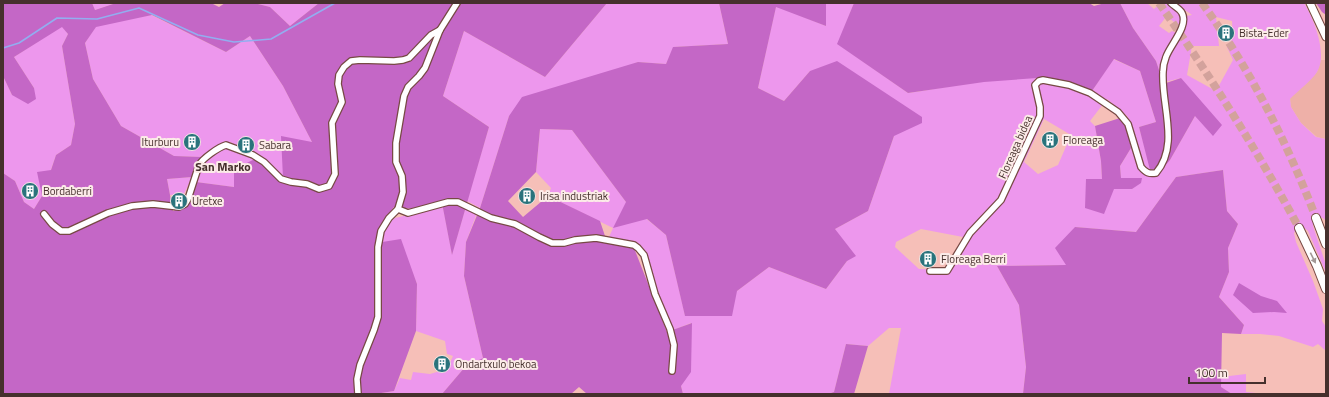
<svg xmlns="http://www.w3.org/2000/svg" width="1329" height="397" viewBox="0 0 1329 397" font-family="'Titillium Web',sans-serif">
  <style>
    .built { fill: #eeb0a8 }
    .green { fill: #ed97ed; fill-rule: evenodd }
    .forest { fill: #c467c6; fill-rule: evenodd }
    .lines { fill: none; stroke-linecap: round; stroke-linejoin: round }
    .stream { stroke: #92aef0; stroke-width: 1.5 }
    .highway-tunnel { stroke: #d3a29c; stroke-width: 8; stroke-dasharray: 8 4; stroke-linecap: butt }
    .minor-casing { stroke: #774944; stroke-width: 8 }
    .major-casing { stroke: #774944; stroke-width: 9 }
    .highway-casing { stroke: #774944; stroke-width: 10 }
    .minor { stroke: #fff; stroke-width: 5.5 }
    .major { stroke: #fff; stroke-width: 7 }
    .highway { stroke: #fff; stroke-width: 8 }
    .oneway { fill: #a29896 }
    .labels { text-anchor: middle; stroke-width: 4; stroke-linejoin: round; paint-order: stroke }
    .poi-label { font-size: 11px; fill: #45302d; stroke: #fcebe8; text-anchor: start }
    .street-label { font-size: 11px; fill: #45302d; stroke: #fcebe8 }
    .neighbourhood-label { font-size: 12px; font-weight: bold; fill: #45302d; stroke: #fcebe8 }
  </style>
  <rect width="100%" height="100%" fill="#f6bfb8"/>
  <polygon class="built" points="1321,60 1326,60 1326,139 1317,137 1301,123 1291,107 1290,98 1317,72"/>
  <g class="green">
    <polygon points="92,3 116,3 95,10"/>
    <polygon points="254,3 319,3 290,26 270,7"/>
    <polygon points="607,3 719,3 728,44 674,47 666,64 638,62 509,116 480,208 467,201 489,127 443,96 464,31 545,77"/>
    <path d="M826,3H854L838,44L908,93C956,86 1019,72 1066,81C1075,83 1084,88 1092,91L1113,59L1140,71L1156,122L1139,127L1151,170L1170,160L1195,116L1181,78L1165,82C1162,52 1186,40 1186,16L1192,15L1175,3H1304C1314,19 1328,54 1317,72C1312,80 1298,91 1290,99L1291,107L1301,123L1316,137L1326,139V221L1323,218L1319,217C1314,219 1313,221 1313,226L1326,265V273L1308,231C1302,225 1298,226 1294,233L1296,242L1313,281L1323,309L1322,321L1326,327V351L1318,344L1313,347L1279,336L1260,334H1241L1244,325L1219,297L1229,272L1228,248L1238,224L1227,211L1223,170L1176,177L1136,232L1075,227L1067,265L997,266L1019,305L1026,367L1023,394H889L901,328H889L868,346L846,344L834,392L828,394H683L681,386L691,323L673,330L657,292L647,256L643,250L636,244L609,237L613,228L548,196L551,188L536,172L540,129L572,130L626,202L666,235L685,315L737,291L769,267L826,289L847,261L835,229L868,211L894,136L810,71L784,101L758,88L776,6L826,26ZM1216,17L1232,21L1233,38L1227,47L1233,60L1216,91L1187,75L1192,46H1219ZM1107,99L1127,116L1133,128L1127,129L1131,148L1120,166L1121,179L1142,178L1132,189H1114L1102,179L1101,161L1095,126L1090,121ZM1044,119L1071,135L1058,165L1038,174L1024,162ZM921,229L963,237L946,270L919,269L895,247L896,242Z"/>
    <path d="M1120,3H1147L1154,9L1161,3C1169,3 1178,10 1182,16L1179,28L1173,21L1166,17L1159,26L1169,33L1172,31L1177,33L1164,56L1160,73L1156,61L1133,28Z"/>
    <polygon points="151,15 226,52 250,36 283,86 312,142 283,178 259,156 230,142 224,143 202,157 174,156 121,126 93,79 85,43 96,26"/>
    <polygon points="62,26 68,34 62,46 75,124 71,145 56,155 42,196 34,209 24,202 15,181 3,173 3,76 12,95 34,88 14,57"/>
    <polygon points="229,147 255,159 234,187 196,182 201,163 223,148"/>
    <polygon points="192,177 184,194 170,195 167,179"/>
    <path d="M466,206L477,213L466,242L464,276L483,358L465,367L442,394H375L394,391L400,378L411,380L413,372L430,374L447,369L453,356L447,354L445,341L416,331L417,284L409,265L381,242C383,232 386,224 395,218L443,207L452,254Z"/>
    <polygon points="1246,374 1246,392 1266,394 1232,394 1221,387 1221,377"/>
  </g>
  <g class="forest">
    <path d="M3,3H92L95,10L116,3H211L219,7L225,3H254L270,7L290,26L319,3H607L545,77L464,31L443,96L489,127L452,255L442,203L413,209L394,207C385,218 377,229 376,243L401,239L417,284L416,331L394,391L375,394H3V173L15,181L24,202L34,209L42,196L37,172L51,170L56,155L71,145L75,124L62,46L68,34L62,27L14,57L34,88L36,99L28,104L12,95L3,76ZM152,15L226,52L250,36L283,86L312,142L281,136L283,178H277L255,159L234,169V187L196,182L186,206L173,211L167,179L192,177L202,157L174,156L121,126L93,79L85,43L96,27Z"/>
    <polygon points="719,3 826,3 826,26 776,7 758,88 784,101 810,71 837,61 922,117 922,123 894,136 868,211 835,229 856,256 847,261 826,289 769,267 737,291 732,316 685,316 666,235 647,219 613,228 626,202 572,130 540,129 536,172 508,201 523,217 548,196 600,221 607,242 634,248 667,332 692,323 691,372 681,386 683,394 587,394 579,387 571,394 442,394 465,367 483,358 464,276 466,242 480,208 509,116 522,97 638,62 666,64 673,47 728,44"/>
    <polygon points="854,3 1089,3 1094,6 1105,3 1120,3 1133,28 1156,61 1160,73 1160,85 1181,78 1222,125 1213,136 1195,116 1170,160 1164,167 1150,170 1139,127 1156,122 1140,71 1114,59 1092,91 1068,82 1037,78 984,82 908,93 837,44"/>
    <polygon points="1316,3 1326,3 1326,15 1322,12"/>
    <polygon points="1120,118 1127,129 1131,148 1120,166 1121,178 1142,178 1141,183 1132,189 1114,189 1104,214 1085,208 1086,179 1102,179 1101,161 1095,126"/>
    <polygon points="1223,170 1227,211 1238,224 1228,248 1229,272 1219,297 1244,325 1241,334 1222,333 1221,387 1232,394 1023,394 1026,367 1019,305 997,266 1066,265 1055,248 1075,227 1136,232 1176,177"/>
    <polygon points="1239,283 1261,296 1277,301 1287,313 1274,312 1253,313 1233,295"/>
    <polygon points="846,344 868,346 854,394 828,394 834,392"/>
  </g>
  <g class="lines">
    <polyline class="stream" points="3,48 19,43 57,18 97,19 139,8 198,35 234,42 271,39 335,3"/>
    <g class="highway-tunnel">
      <path d="M1159,3C1210,76 1257,150 1299,228"/>
      <path d="M1202,3C1250,69 1287,142 1316,218"/>
    </g>
    <g class="minor-casing">
      <g id="minor">
        <polyline points="398,209 408,213 448,202 458,202 491,218 515,224 539,237 552,243 564,243 575,240 596,238 634,245 638,248 644,255 655,294 670,329 674,345 672,371"/>
        <path d="M44,214L52,224L61,231H69L108,213L132,206L153,204L179,207L185,204L188,199L199,165C203,158 219,147 226,145L253,155L264,162L281,179L291,182L307,184L319,189L329,186L335,174L332,123L342,102L338,84L339,75L344,67L351,61L360,60L394,61L403,60L409,58L431,35L440,30"/>
        <path d="M930,271H947L970,233L1001,200L1040,116V107L1035,85L1039,81L1043,80L1069,85L1090,93L1118,112L1128,124L1141,167C1146,173 1149,174 1156,173C1180,145 1161,105 1163,72C1163,67 1164,62 1166,57C1170,45 1189,26 1182,13C1180,9 1174,6 1171,3"/>
        <polyline points="358,394 357,379 360,365 374,330 378,317 378,247 381,231 389,218 398,209 403,192 402,176 396,162 396,143 404,96 408,87 419,76 425,68 440,30 457,3"/>
      </g>
    </g>
    <g class="major-casing">
      <polyline id="major" points="1310,3 1326,37"/>
    </g>
    <g class="highway-casing">
      <g id="highway">
        <polyline points="1316,218 1326,244"/>
        <polyline points="1299,228 1317,266 1326,289"/>
      </g>
    </g>
    <use href="#minor" class="minor"/>
    <use href="#major" class="major"/>
    <use href="#highway" class="highway"/>
  </g>
  <defs><path id="oneway-solid" d="M-6-.8H1V-3.2L6.5 0L1 3.2V.8H-6Z"/></defs>
  <use class="oneway" href="#oneway-solid" transform="translate(1313 258) rotate(64)"/>
  <defs>
    <g id="building-disc" transform="scale(0.9)"><circle r="9.5" fill="#2a737c" stroke="#fcebe8"/><path d="M-4-6H4V6H1V3H-1V6H-4ZM-2.5-4.3h1.7v1.8h-1.7ZM.8-4.3h1.7v1.8H.8ZM-2.5-1h1.7V.8h-1.7ZM.8-1h1.7V.8H.8Z" fill="#fff"/></g>
  </defs>
  <g fill-rule="evenodd">
    <use href="#building-disc" x="1226" y="33"/>
    <use href="#building-disc" x="1050" y="140"/>
    <use href="#building-disc" x="192" y="142"/>
    <use href="#building-disc" x="246" y="145"/>
    <use href="#building-disc" x="30" y="191"/>
    <use href="#building-disc" x="527" y="196"/>
    <use href="#building-disc" x="179" y="201"/>
    <use href="#building-disc" x="928" y="259"/>
    <use href="#building-disc" x="442" y="364"/>
  </g>
  <g class="labels">
    <g class="poi-label">
      <text x="1239" y="37">Bista-Eder</text>
      <text x="1063" y="144">Floreaga</text>
      <text x="179" y="146" text-anchor="end">Iturburu</text>
      <text x="259" y="149">Sabara</text>
      <text x="43" y="195">Bordaberri</text>
      <text x="540" y="200">Irisa industriak</text>
      <text x="192" y="205">Uretxe</text>
      <text x="941" y="263">Floreaga Berri</text>
      <text x="455" y="368">Ondartxulo bekoa</text>
    </g>
    <g class="street-label">
      <text transform="translate(1015 147) rotate(-66)" y="4">Floreaga bidea</text>
    </g>
    <g class="neighbourhood-label">
      <text x="223" y="171">San Marko</text>
    </g>
  </g>
  <rect width="1329" height="397" fill="none" stroke="#45302d" stroke-width="8"/>
  <path d="M1189 377v6h76v-6" fill="none" stroke="#45302d" stroke-width="2"/>
  <text x="1195" y="377" font-size="12" fill="#45302d" stroke="#fcebe8" stroke-width="3" paint-order="stroke">100 m</text>
</svg>
